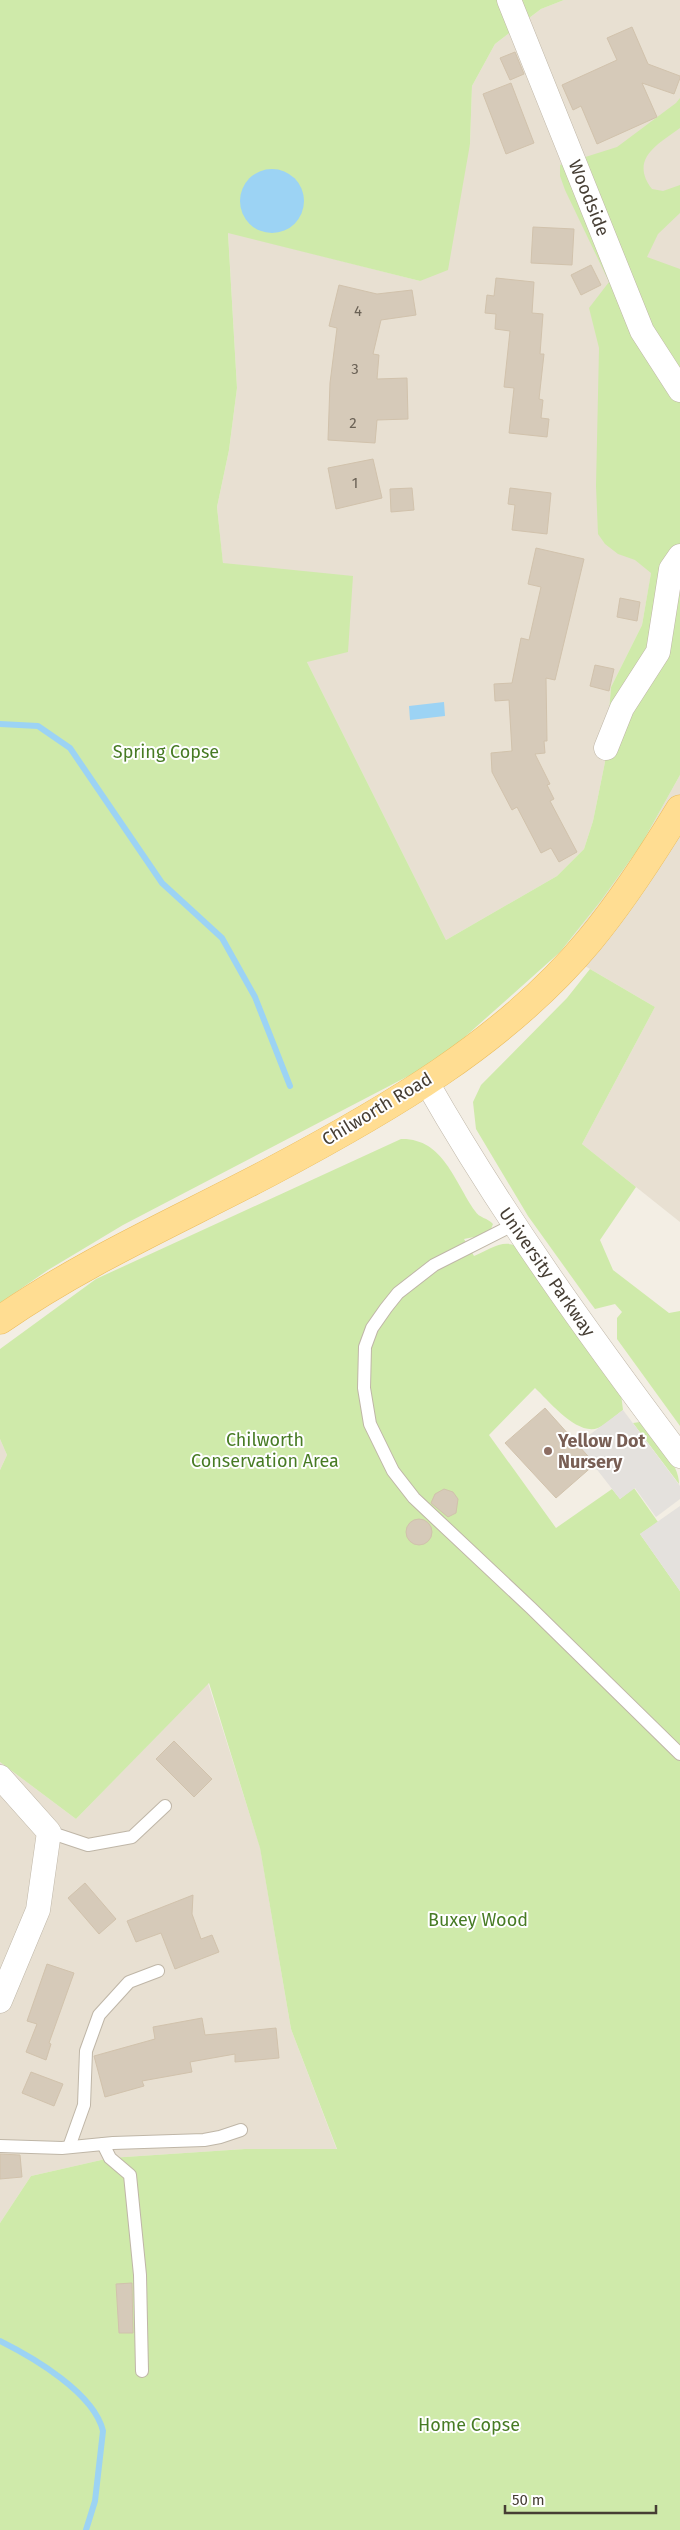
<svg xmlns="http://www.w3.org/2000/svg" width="680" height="2530" viewBox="0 0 680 2530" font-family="'Fira Sans',sans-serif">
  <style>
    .residential { fill: #e8e0d2 }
    .green { fill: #cfeaaa }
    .parking { fill: #e4e1dd }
    .water { fill: #9cd3f4 }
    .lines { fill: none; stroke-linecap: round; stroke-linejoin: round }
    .stream { stroke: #9cd3f4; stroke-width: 6 }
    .building { fill: #d6cab9; stroke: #d1c2ac }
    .lane-casing { stroke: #bfb6a7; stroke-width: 14 }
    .street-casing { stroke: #bfb6a7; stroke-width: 25 }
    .primary-casing { stroke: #ebbc5b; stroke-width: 29 }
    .lane { stroke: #fff; stroke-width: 12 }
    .street { stroke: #fff; stroke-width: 24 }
    .primary { stroke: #ffdd92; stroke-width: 28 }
    .education-dot { fill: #8d6e63; stroke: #fff; stroke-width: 2 }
    .labels { text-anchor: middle; stroke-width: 4; stroke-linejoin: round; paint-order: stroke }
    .number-label { font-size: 15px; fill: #6a6155 }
    .street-label { font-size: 18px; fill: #463e34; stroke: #fff }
    .park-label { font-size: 18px; fill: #477b24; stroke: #fff }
    .education-label { font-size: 18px; font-weight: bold; fill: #785e54; stroke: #fff; text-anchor: start }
  </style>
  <rect width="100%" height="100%" fill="#f3eee4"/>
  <g class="residential">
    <polygon points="564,0 680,0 680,579 651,574 642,625 611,687 605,762 593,821 584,849 557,876 446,940 307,662 353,577 223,564 217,507 229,450 237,388 228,232 420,281 470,144 472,86 495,44 541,9"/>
    <polygon points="680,775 680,1222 582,1144 655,1007 561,952 600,902 641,845"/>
    <polygon points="0,1439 7,1455 0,1470"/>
    <polygon points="208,1683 260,1847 291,2029 337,2150 245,2149 110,2158 31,2176 0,2223 0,1762 76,1819"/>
  </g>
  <g class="green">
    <path d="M0,0H564L541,9L495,44L472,86L470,144L448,270L420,281L228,233L237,388L229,450L217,507L223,563L353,576L348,652L307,662L446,940L557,876L584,849L593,821L605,762L611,687L642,625L651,573L635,560L618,554L605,544L598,534L596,486L599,348L589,308L609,282L565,190L560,176V165L617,147L676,103L680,98V128C658,144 629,159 652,189L663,191L680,185V213L658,234L647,257L680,269V775L641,845L600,902L560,952L439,1060L123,1225L48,1270L0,1303Z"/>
    <polygon points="590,969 655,1007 582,1144 636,1187 600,1240 613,1270 669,1313 680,1311 680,1426 617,1339 617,1318 622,1312 615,1304 595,1309 589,1301 528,1216 476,1129 473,1102 481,1085 567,998"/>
    <path d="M401,1139C443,1138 454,1181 475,1211C479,1218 488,1218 493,1224L491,1229L479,1236L464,1239L474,1256C488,1251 502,1239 516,1246L621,1394L623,1410C616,1415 606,1425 598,1428C577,1436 549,1401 535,1388L489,1435L556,1528L612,1489L620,1499L634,1488L658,1522L640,1534L680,1591V2530H0V2223L31,2176L110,2158L245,2149H337L291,2029L260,1848L209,1683L76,1819L0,1762V1470L7,1455L0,1439V1349L96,1279Z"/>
    <path d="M640,1422C652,1436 680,1464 679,1484L633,1423Z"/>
  </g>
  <g class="parking">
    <polygon points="623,1410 680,1486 680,1499 656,1517 635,1488 620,1499 577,1444"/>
    <polygon points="680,1506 680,1591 640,1534"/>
  </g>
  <g class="water">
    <circle cx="272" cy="201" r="32"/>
    <polygon points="444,702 445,716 410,720 409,706"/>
  </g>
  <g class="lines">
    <g class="stream">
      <polyline points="0,724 38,726 70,748 162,883 222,938 255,997 290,1086"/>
      <path d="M0,2341C34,2358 94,2393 103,2431L95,2501L86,2530"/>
    </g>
  </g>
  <g class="building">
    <polygon points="632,27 648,64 680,76 680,78 674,94 642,83 657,117 597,144 581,106 573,110 562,85 617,60 607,38"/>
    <polygon points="515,52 524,74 510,80 500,58"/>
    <polygon points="511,83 534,143 506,154 483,94"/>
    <polygon points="533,227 574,229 572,265 531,263"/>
    <polygon points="591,265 601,285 581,295 571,275"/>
    <polygon points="496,278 534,282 532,313 543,314 540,354 544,354 539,399 543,400 541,418 549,419 547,437 509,433 514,388 504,387 510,331 495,329 496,314 485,313 487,295 494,296"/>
    <polygon points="339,285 377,294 412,290 416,315 381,320 373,354 379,355 377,379 407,378 408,419 377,420 375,443 328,440 330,383 337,328 329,326"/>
    <polygon points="373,459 382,498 336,509 328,468"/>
    <polygon points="412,488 414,510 391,512 390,489"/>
    <polygon points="510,488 551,493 547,534 512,530 515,505 508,504"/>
    <polygon points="536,548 584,559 555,680 546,678 547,741 544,741 545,753 535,754 550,784 547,785 554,799 550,801 577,852 559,862 551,848 541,853 517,807 512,810 492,772 491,753 512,751 509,700 495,701 494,684 512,683 521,638 529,640 541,587 528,584"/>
    <polygon points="620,598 640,602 637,621 617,617"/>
    <polygon points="595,665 614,669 609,691 590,686"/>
    <polygon points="545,1408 595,1464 556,1498 505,1443"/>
    <polygon points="444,1489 453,1492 458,1499 456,1513 448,1517 431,1503 435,1494"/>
    <circle cx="419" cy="1532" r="13"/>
    <polygon points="174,1741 212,1779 194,1797 156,1759"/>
    <polygon points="85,1883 116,1919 99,1934 68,1898"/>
    <polygon points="193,1895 192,1914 201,1939 212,1935 219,1952 175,1969 161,1933 136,1942 127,1921"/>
    <polygon points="47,1964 74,1973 49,2043 51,2044 46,2060 26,2052 37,2024 27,2021"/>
    <polygon points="202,2018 205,2035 276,2028 279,2058 235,2062 235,2054 190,2062 192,2072 142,2081 144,2086 105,2097 94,2056 155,2039 153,2027"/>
    <polygon points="31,2072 63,2084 54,2106 22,2093"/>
    <polygon points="0,2154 20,2155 22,2177 0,2179"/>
    <polygon points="132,2283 133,2333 119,2333 116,2284"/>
  </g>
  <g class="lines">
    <g class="lane-casing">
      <g id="lane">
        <polyline points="513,1225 434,1265 398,1293 386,1308 372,1328 365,1347 364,1388 370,1424 393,1471 414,1498 531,1608 680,1754"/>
        <polyline points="49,1832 88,1845 132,1837 165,1806"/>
        <polyline points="103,2144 110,2158 130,2175 140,2275 142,2371"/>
        <polyline points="0,2146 62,2148 113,2143 204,2140 220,2137 241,2130"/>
        <polyline points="69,2147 84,2105 86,2051 99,2015 129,1982 158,1971"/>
      </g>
    </g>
    <g class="street-casing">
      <g id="street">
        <polyline points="509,0 642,331 680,390"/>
        <polyline points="606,748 622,708 658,652 671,569 680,556"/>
        <path d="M426,1081C501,1213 589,1335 680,1456"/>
        <polyline points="0,1777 49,1832 38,1910 0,2001"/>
      </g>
    </g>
    <g class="primary-casing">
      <path id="primary" d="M0,1320C85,1261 179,1220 270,1172C385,1111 504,1043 589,941C623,900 652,855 680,809"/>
    </g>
    <use href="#lane" class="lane"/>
    <use href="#street" class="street"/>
    <use href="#primary" class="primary"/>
  </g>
  <circle class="education-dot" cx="548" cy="1451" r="5"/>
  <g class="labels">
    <g class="number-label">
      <text x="358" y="316">4</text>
      <text x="355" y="374">3</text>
      <text x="353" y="428">2</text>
      <text x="355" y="488">1</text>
    </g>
    <g class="street-label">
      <text transform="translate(589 198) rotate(68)" y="6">Woodside</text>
      <text transform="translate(377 1109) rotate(-31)" y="6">Chilworth Road</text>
      <text transform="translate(547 1272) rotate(55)" y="6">University Parkway</text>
    </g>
    <g class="park-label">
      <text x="166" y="758">Spring Copse</text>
      <text x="265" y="1446">Chilworth<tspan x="265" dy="21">Conservation Area</tspan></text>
      <text x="478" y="1926">Buxey Wood</text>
      <text x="469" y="2431">Home Copse</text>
    </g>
    <g class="education-label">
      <text x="558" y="1447">Yellow Dot<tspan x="558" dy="21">Nursery</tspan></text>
    </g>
  </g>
  <path d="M505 2505v8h151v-8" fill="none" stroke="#463e34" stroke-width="2.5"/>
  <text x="512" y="2505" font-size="15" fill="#463e34" stroke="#ffffff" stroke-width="4" paint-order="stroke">50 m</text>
</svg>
